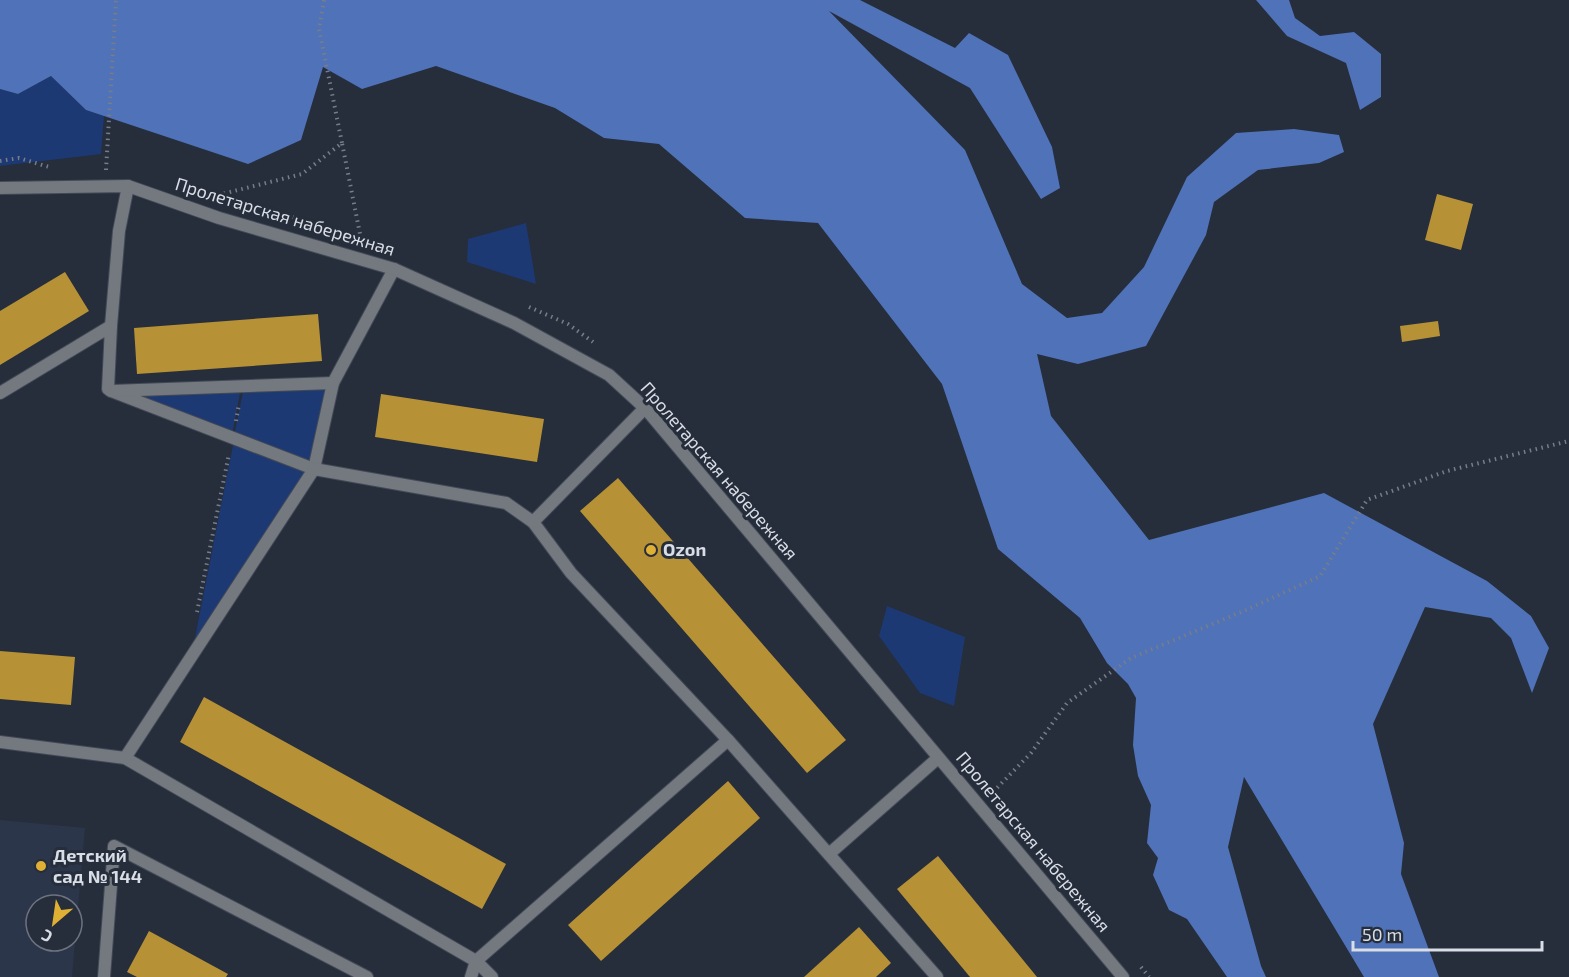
<svg xmlns="http://www.w3.org/2000/svg" width="1569" height="977" viewBox="0 0 1569 977" font-family="'Exo 2',sans-serif">
  <style>
    .built { fill: #2c364a; fill-rule: evenodd }
    .green { fill: #1d3973 }
    .water { fill: #4f72b8 }
    .building { fill: #b79136 }
    .lines { fill: none; stroke-linecap: round; stroke-linejoin: round }
    .lane-casing { stroke: #424956; stroke-width: 14 }
    .street-casing { stroke: #424956; stroke-width: 14 }
    .path { stroke: #777d89; stroke-width: 4; stroke-dasharray: 1.5 4.5; stroke-linecap: butt }
    .lane { stroke: #74787f; stroke-width: 12 }
    .street { stroke: #74787f; stroke-width: 12 }
    .poi-dot { fill: #e0b034; stroke: #262d3b; stroke-width: 2 }
    .labels { text-anchor: middle; stroke-width: 6; stroke-linejoin: round; paint-order: stroke }
    .street-label { font-size: 18px; fill: #d8dde6; stroke: #262d3b }
    .poi-label { font-size: 18px; font-weight: bold; fill: #d8dde6; stroke: #262d3b; text-anchor: start }
  </style>
  <rect width="100%" height="100%" fill="#262d3b"/>
  <path class="built" d="M0,820L85,828L72,977H0ZM36,905H72V941H36Z"/>
  <g class="green">
    <polygon points="51,76 86,110 104,116 101,154 0,166 0,89 18,94"/>
    <polygon points="526,223 536,284 467,262 468,239"/>
    <polygon points="332,384 313,466 234,436 244,387"/>
    <polygon points="241,388 232,435 125,393"/>
    <polygon points="234,440 311,469 192,653"/>
    <polygon points="887,606 965,637 954,706 920,693 879,636"/>
  </g>
  <g class="water">
    <polygon points="0,0 860,0 955,48 969,33 1008,55 1052,147 1060,188 1041,199 970,88 829,11 965,150 1022,284 1067,318 1102,313 1144,267 1187,177 1236,133 1294,129 1339,135 1344,152 1319,163 1258,170 1214,202 1206,235 1146,346 1078,364 1037,354 1051,416 1149,540 1324,493 1487,581 1531,616 1549,648 1532,693 1511,638 1491,618 1425,607 1373,724 1404,843 1401,874 1439,977 1364,977 1244,777 1228,847 1261,966 1266,977 1227,977 1187,919 1169,910 1153,875 1158,858 1147,843 1151,805 1138,776 1133,745 1136,698 1128,684 1107,663 1080,618 998,549 942,384 818,223 745,218 659,144 604,138 555,108 436,66 362,89 323,67 301,140 248,164 86,110 51,76 18,94 0,89"/>
    <polygon points="1256,0 1289,0 1295,18 1320,36 1354,32 1381,54 1381,97 1360,110 1346,63 1287,36"/>
  </g>
  <g class="building">
    <polygon points="1437,194 1473,204 1461,250 1425,240"/>
    <polygon points="65,272 89,311 0,365 0,311"/>
    <polygon points="318,314 322,361 137,374 134,328"/>
    <polygon points="1438,321 1440,336 1402,342 1400,326"/>
    <polygon points="381,394 544,419 537,462 375,437"/>
    <polygon points="618,478 846,740 807,773 580,511"/>
    <polygon points="0,651 75,657 71,705 0,699"/>
    <polygon points="204,697 506,864 482,909 180,742"/>
    <polygon points="728,781 760,818 601,961 568,925"/>
    <polygon points="938,856 1037,977 970,977 897,889"/>
    <polygon points="859,927 891,963 876,977 804,977"/>
    <polygon points="149,931 228,974 226,977 137,977 127,972"/>
  </g>
  <g class="lines">
    <g class="lane-casing">
      <g id="lane">
        <polyline points="394,269 333,383 314,469 125,758 476,961 728,740"/>
        <polyline points="111,326 119,231 128,186"/>
        <polyline points="111,391 314,469 506,503 533,522 571,573 728,740 937,977"/>
        <polyline points="0,393 111,326 108,389 111,391 333,383"/>
        <polyline points="533,522 645,408"/>
        <polyline points="0,742 125,758"/>
        <polyline points="829,854 938,758"/>
        <polyline points="104,977 114,846 367,977"/>
        <polyline points="471,977 476,961 492,977"/>
      </g>
    </g>
    <g class="street-casing">
      <polyline id="street" points="0,188 128,186 219,218 394,269 514,323 609,375 645,408 1123,977"/>
    </g>
    <g class="path">
      <polyline points="324,0 319,29 342,143"/>
      <polyline points="0,161 19,158 49,167"/>
      <polyline points="106,170 116,0"/>
      <polyline points="218,195 367,239"/>
      <polyline points="218,195 302,174 342,143 361,239"/>
      <polyline points="529,307 568,324 593,342"/>
      <polyline points="236,421 239,404"/>
      <polyline points="197,612 229,454"/>
      <polyline points="993,792 1031,753 1067,703 1131,658 1246,610 1320,576 1367,500 1447,471 1569,441"/>
      <polyline points="1141,967 1149,977"/>
    </g>
    <use href="#lane" class="lane"/>
    <use href="#street" class="street"/>
  </g>
  <g class="poi-dot">
    <circle cx="651" cy="550" r="6"/>
    <circle cx="41" cy="866" r="6"/>
  </g>
  <g class="labels">
    <g class="street-label">
      <text transform="translate(285 217) rotate(17)" y="6">Пролетарская набережная</text>
      <text transform="translate(719 471) rotate(49)" y="6">Пролетарская набережная</text>
      <text transform="translate(1033 842) rotate(50)" y="6">Пролетарская набережная</text>
    </g>
    <g class="poi-label">
      <text x="663" y="556">Ozon</text>
      <text x="53" y="862">Детский<tspan x="53" dy="21">сад № 144</tspan></text>
    </g>
  </g>
  <g transform="translate(54 923) rotate(209)"><circle r="28" fill="#262d3b" stroke="#6d737f" stroke-width="1.5"/>
  <path d="M0-4.5L10 22L0 15L-10 22Z" fill="#e0b034"/>
  <text y="-9" font-size="16" font-weight="bold" text-anchor="middle" fill="#d8dde6">С</text>
  </g>
  <path d="M1353 941v9h189v-9" fill="none" stroke="#d8dde6" stroke-width="3"/>
  <text x="1362" y="941" font-size="18" fill="#d8dde6" stroke="#262d3b" stroke-width="4.5" paint-order="stroke">50 m</text>
</svg>
